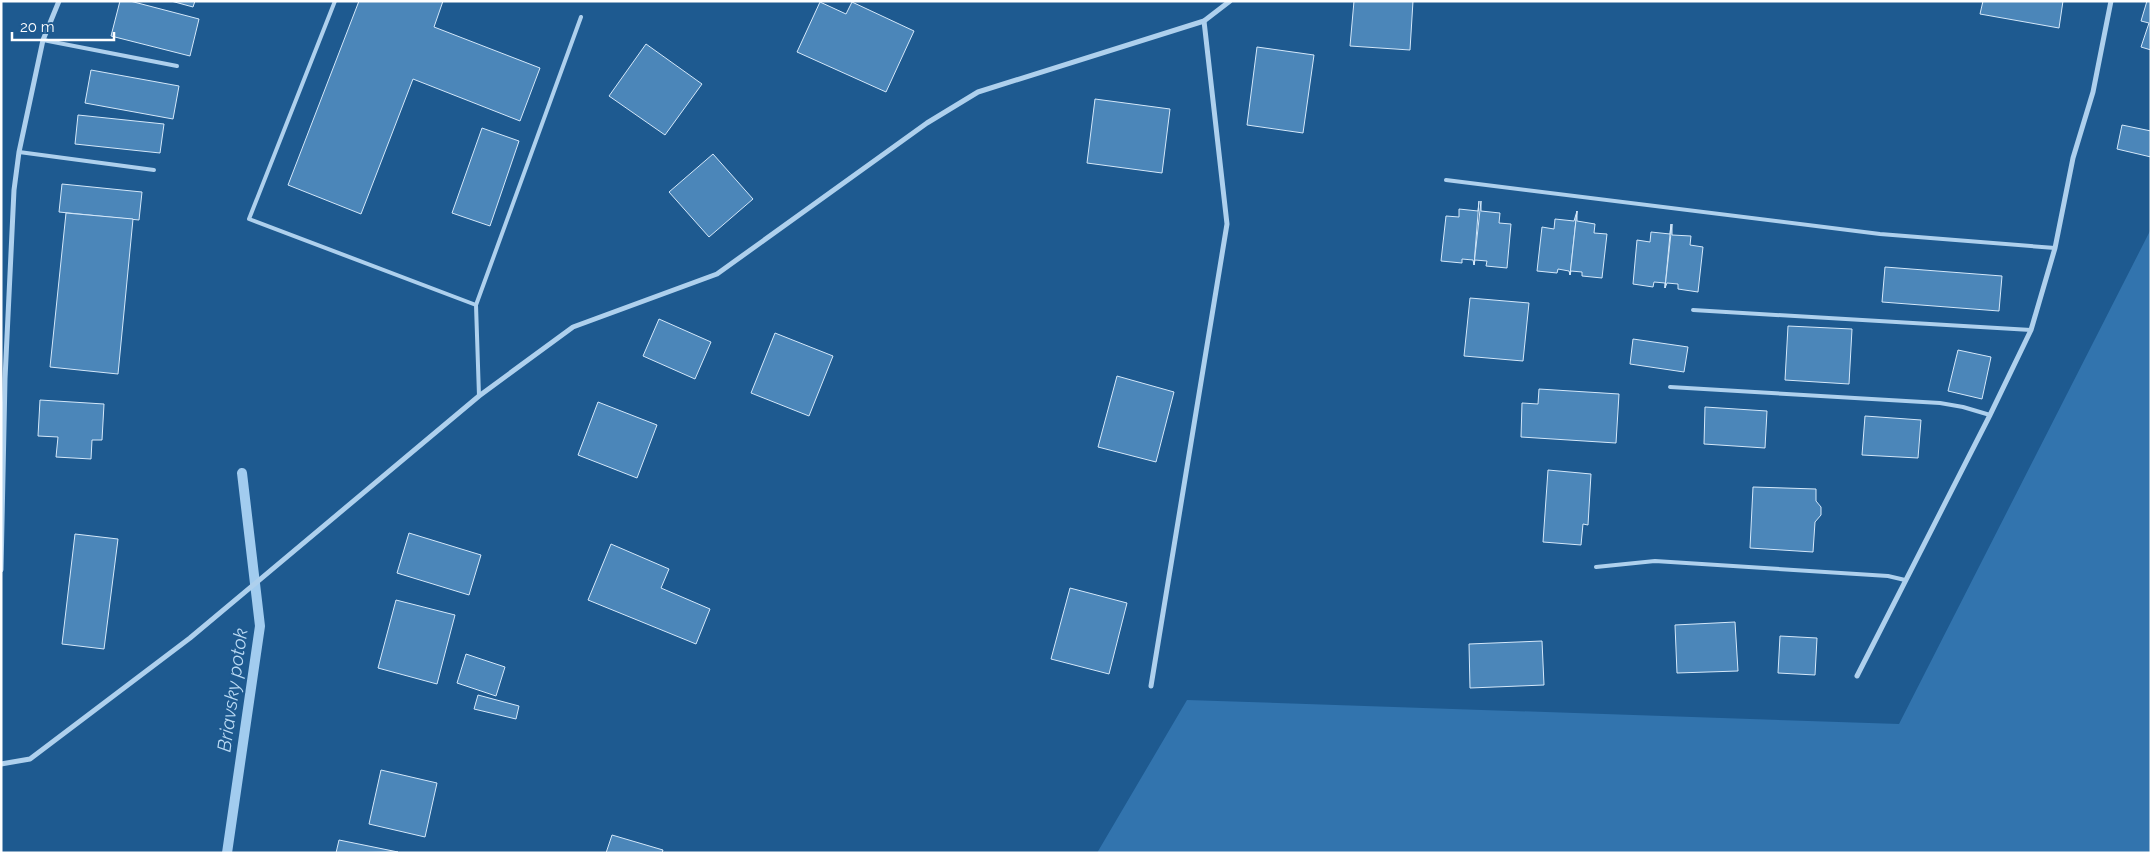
<svg xmlns="http://www.w3.org/2000/svg" width="2152" height="854" viewBox="0 0 2152 854" font-family="Raleway,sans-serif">
  <style>
    .green { fill: #3274ae }
    .lines { fill: none; stroke-linecap: round; stroke-linejoin: round }
    .stream { stroke: #a2ccef; stroke-width: 10 }
    .building { fill: #4b86b9; stroke: #d4e8fa }
    .lane { stroke: #aed0ed; stroke-width: 4 }
    .street { stroke: #aed0ed; stroke-width: 5 }
    .labels { text-anchor: middle; stroke-width: 4; stroke-linejoin: round; paint-order: stroke }
    .water-label { font-size: 19px; font-style: italic; fill: #badaf4; stroke: #1e5a90 }
  </style>
  <rect width="100%" height="100%" fill="#1e5a90"/>
  <polygon class="green" points="2151,229 2151,853 1097,853 1187,700 1899,724"/>
  <g class="lines">
    <polyline class="stream" points="227,853 260,626 242,473"/>
  </g>
  <g class="building">
    <polygon points="120,1 130,1 199,19 190,56 111,36"/>
    <polygon points="171,1 195,1 193,7"/>
    <polygon points="359,1 443,1 434,27 540,68 520,121 413,79 361,214 288,185"/>
    <polygon points="1354,1 1413,1 1410,50 1350,46"/>
    <polygon points="1983,1 2063,1 2059,28 1980,14"/>
    <polygon points="2147,1 2151,1 2151,50 2141,47 2149,23 2141,21"/>
    <polygon points="820,2 846,14 852,2 914,31 886,92 797,52"/>
    <polygon points="646,44 702,84 665,135 609,96"/>
    <polygon points="1257,47 1314,55 1303,133 1247,125"/>
    <polygon points="91,70 179,86 173,119 85,103"/>
    <polygon points="1095,99 1170,109 1162,173 1087,163"/>
    <polygon points="78,115 164,124 160,153 75,144"/>
    <polygon points="2122,125 2151,131 2151,157 2117,149"/>
    <polygon points="482,128 519,141 490,226 452,213"/>
    <polygon points="713,154 753,199 709,237 669,192"/>
    <polygon points="62,184 142,192 139,220 59,212"/>
    <polygon points="1479,201 1474,265 1473,260 1462,259 1462,263 1441,261 1446,216 1459,217 1459,209 1478,211"/>
    <polygon points="1481,201 1481,211 1500,213 1499,223 1511,224 1507,268 1486,266 1487,261 1475,260 1474,265"/>
    <polygon points="1577,211 1570,275 1569,271 1558,269 1557,273 1537,271 1542,227 1554,229 1555,219 1574,221"/>
    <polygon points="1577,211 1577,221 1595,224 1594,233 1607,234 1602,278 1582,276 1582,272 1571,271 1570,275"/>
    <polygon points="66,213 133,219 118,374 50,367"/>
    <polygon points="1671,224 1665,288 1665,283 1654,282 1653,287 1633,284 1637,240 1650,242 1651,232 1670,234"/>
    <polygon points="1672,224 1672,235 1691,236 1690,245 1703,247 1698,292 1678,289 1678,284 1667,283 1665,288"/>
    <polygon points="1885,267 2002,276 1999,311 1882,302"/>
    <polygon points="1470,298 1529,303 1523,361 1464,356"/>
    <polygon points="659,319 711,342 695,379 643,356"/>
    <polygon points="1788,326 1852,329 1849,384 1785,380"/>
    <polygon points="775,333 833,356 809,416 751,393"/>
    <polygon points="1633,339 1688,347 1684,372 1630,364"/>
    <polygon points="1958,350 1991,357 1982,399 1948,391"/>
    <polygon points="1117,376 1174,392 1156,462 1098,447"/>
    <polygon points="1539,389 1619,394 1616,443 1521,437 1522,403 1538,404"/>
    <polygon points="40,400 104,404 102,440 92,440 91,459 56,457 58,437 38,436"/>
    <polygon points="598,402 657,425 637,478 578,455"/>
    <polygon points="1705,407 1767,411 1765,448 1704,444"/>
    <polygon points="1865,416 1921,420 1918,458 1862,455"/>
    <polygon points="1548,470 1591,474 1588,525 1583,524 1581,545 1543,542"/>
    <polygon points="1753,487 1816,489 1816,501 1821,507 1821,515 1815,522 1813,552 1750,548"/>
    <polygon points="409,533 481,555 469,595 397,573"/>
    <polygon points="75,534 118,539 104,649 62,644"/>
    <polygon points="611,544 669,569 661,588 710,609 696,644 588,600"/>
    <polygon points="1070,588 1127,603 1109,674 1051,659"/>
    <polygon points="396,600 455,615 437,684 378,668"/>
    <polygon points="1735,622 1738,671 1677,673 1675,625"/>
    <polygon points="1780,636 1817,638 1815,675 1778,673"/>
    <polygon points="1542,641 1544,685 1470,688 1469,644"/>
    <polygon points="466,654 505,667 496,696 457,683"/>
    <polygon points="478,695 519,706 516,719 474,709"/>
    <polygon points="381,770 437,783 425,837 369,824"/>
    <polygon points="612,835 663,850 662,853 606,853"/>
    <polygon points="339,840 398,852 336,853"/>
  </g>
  <g class="lines">
    <g class="lane">
      <polyline points="335,1 249,219 476,305 479,396"/>
      <polyline points="43,40 177,66"/>
      <polyline points="19,152 154,170"/>
      <polyline points="1446,180 1880,234 2055,248"/>
      <polyline points="476,305 581,17"/>
      <polyline points="1693,310 2031,330"/>
      <polyline points="1670,387 1940,403 1963,407 1990,415"/>
      <polyline points="1596,567 1655,561 1888,576 1905,580"/>
    </g>
    <g class="street">
      <polyline points="1,570 5,379 14,190 19,152 43,40 59,1"/>
      <polyline points="1857,676 1990,415 2031,330 2055,248 2073,158 2093,92 2111,1"/>
      <polyline points="1151,686 1227,224 1204,21"/>
      <polyline points="1,764 30,759 190,638 479,396 573,327 717,274 927,123 978,92 1204,21 1230,1"/>
    </g>
  </g>
  <g class="labels">
    <g class="water-label">
      <text transform="translate(232 690) rotate(-82)" y="7">Briavsky potok</text>
    </g>
  </g>
  <rect width="2152" height="854" fill="none" stroke="#ffffff" stroke-width="5"/>
  <path d="M12 32v8h102v-8" fill="none" stroke="#ffffff" stroke-width="2.5"/>
  <text x="20" y="32" font-size="15" fill="#ffffff" stroke="#1e5a90" stroke-width="4" paint-order="stroke">20 m</text>
</svg>
